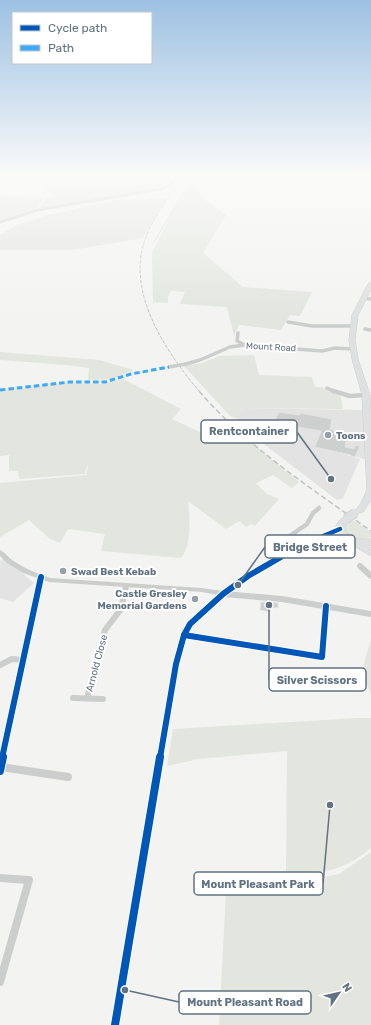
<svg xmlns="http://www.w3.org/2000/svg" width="371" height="1025" viewBox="0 0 371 1025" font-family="Rubik,sans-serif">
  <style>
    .built { fill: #e2e3e2 }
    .green { fill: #e2e6df }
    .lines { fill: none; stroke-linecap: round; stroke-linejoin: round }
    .stream { stroke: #cdd5d8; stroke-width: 1 }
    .building { fill: #ced0d0; stroke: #e2e2e1 }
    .trunk-casing { stroke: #cfd0d0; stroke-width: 1 }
    .minor-far4 { stroke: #cccece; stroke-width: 3 }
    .minor-far3 { stroke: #cccece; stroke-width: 3.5 }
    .minor-far2 { stroke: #cccece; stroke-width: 4.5 }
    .minor-far1 { stroke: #cccece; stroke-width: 6 }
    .minor { stroke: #cccece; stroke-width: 8 }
    .tertiary { fill: #cccece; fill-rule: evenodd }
    .trunk { fill: #dfe0e1; fill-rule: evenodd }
    .rail-far1 { stroke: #c2c3c4; stroke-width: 1; stroke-dasharray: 3.5 1.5; stroke-linecap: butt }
    .rail { stroke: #c2c3c4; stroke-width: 1.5; stroke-dasharray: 5.5 3; stroke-linecap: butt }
    .trunk-bridge-casing { stroke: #cfd0d0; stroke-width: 10; stroke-linecap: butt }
    .minor-bridge { stroke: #cccece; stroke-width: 3.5 }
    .trunk-bridge { stroke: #dfe0e1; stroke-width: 8 }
    .quiet { stroke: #3fa9f5; stroke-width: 3; stroke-dasharray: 5.5 3; stroke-linecap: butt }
    .cycleway-far2-casing { stroke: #fff; stroke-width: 7 }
    .cycleway-far1-casing { stroke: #fff; stroke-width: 8 }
    .cycleway-casing { stroke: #fff; stroke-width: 10 }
    .cycleway-far2 { stroke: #0057b8; stroke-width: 4.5 }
    .cycleway-far1 { stroke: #0057b8; stroke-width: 6 }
    .cycleway { stroke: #0057b8; stroke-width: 8 }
    .poi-dot { fill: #94a0aa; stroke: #fff; stroke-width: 1.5 }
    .labels { text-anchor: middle; stroke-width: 4; stroke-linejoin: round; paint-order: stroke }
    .far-street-label { font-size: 9px; fill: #617383; stroke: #fff }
    .poi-label { font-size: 10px; font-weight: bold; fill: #617383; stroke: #fff; text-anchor: start }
    .street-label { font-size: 10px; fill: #617383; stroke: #fff }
    .leader { fill: none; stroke: #617383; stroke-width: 1.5 }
    .callout-dot { fill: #617383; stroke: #fff; stroke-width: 1.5 }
    .callout { fill: #fff; stroke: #617383; stroke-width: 1.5 }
    .callout-label { font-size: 11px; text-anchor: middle; font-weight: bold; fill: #617383 }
  </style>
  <rect width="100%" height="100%" fill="#f3f3f1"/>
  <g class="built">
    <polygon points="167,198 143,238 73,250 0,250 0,235 17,225 52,214 119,200"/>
    <polygon points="243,408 363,410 365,459 321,448 360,459 343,498 337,500 256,438 288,438 248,432 236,418"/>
    <polygon points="4,558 34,583 13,602 0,598 0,561"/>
  </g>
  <g class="green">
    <polygon points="142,173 146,176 161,183 160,187 149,190 39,208 47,197 55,197 34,175 28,174"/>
    <polygon points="194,181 201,197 226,215 203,253 243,287 312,292 300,316 290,315 281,330 239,325 234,336 227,307 180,304 185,292 171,291 168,297 168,303 153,302 152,252 176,206"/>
    <polygon points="0,196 44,198 37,207 0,221"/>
    <polygon points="0,352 99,360 134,370 111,379 88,380 89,368 67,365 0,360"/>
    <polygon points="254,355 259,375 312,377 315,387 322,387 341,397 343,409 243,408 236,418 230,416 184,366 202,363 220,356"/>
    <path d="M123,379L181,409L172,419L206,435L226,422L299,482L292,488L273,475L256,483L267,494L279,499L255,526L251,524L246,527L239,521L226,529L188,501C190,516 192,546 181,558L101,551L105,534L68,529L60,543L50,539L29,520L0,537V483L86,475L88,466H87L85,474L19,479L18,471H9V455L0,456V391L70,383L103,384Z"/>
    <path d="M348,520L350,522L353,520L371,532V537C360,543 346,538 344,524Z"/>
    <polygon points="371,639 371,695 362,671"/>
    <path d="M358,718H371V848C342,872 322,872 286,878L287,751L198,759L167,766L173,729Z"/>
    <polygon points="371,852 371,1025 219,1025 226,892 263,888 339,874"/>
  </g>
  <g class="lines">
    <polyline class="stream" points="154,242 195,173"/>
  </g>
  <g class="building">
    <polygon points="279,412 299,415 300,413 332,419 330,429 333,430 341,436 347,437 345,447 354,449 356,445 360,446 355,457 351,456 351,455 315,447 321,431 274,423"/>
    <polygon points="261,602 278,603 278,608 270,607 270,612 260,610"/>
  </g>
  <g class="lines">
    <g class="trunk-casing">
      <g id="trunk">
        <polygon points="371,282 371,290 358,315 355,340 358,359 370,395 371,417 371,500 363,512 360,513 356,510 361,503 367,490 362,395 352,359 349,340 352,315 368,284"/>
        <path d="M346,516L351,519L345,525V529C350,539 360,540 371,539V545L367,546L371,548V556L342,539L335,529C337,523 340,518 346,516Z"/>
      </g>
    </g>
    <polyline class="minor-far4" points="0,222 37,210 161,189 173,182 179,173"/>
    <g class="minor-far3">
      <polyline points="363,298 371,299"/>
      <polyline points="288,322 312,326 352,326"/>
      <polyline points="365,329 371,330"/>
      <polyline points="238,333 237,341 243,344"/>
      <polyline points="186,364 200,360 230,347 244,345 322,351 335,348 352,349"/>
      <polyline points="327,388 335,392"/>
    </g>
    <g class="minor-far2">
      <polyline points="333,391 350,396 366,395"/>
      <polyline points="292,550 284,543 284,540 307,524 313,513 319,508"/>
    </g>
    <g class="minor-far1">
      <polyline points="360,566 371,576"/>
      <polyline points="184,635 322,657 326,606"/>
      <polyline points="0,665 12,659 23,660"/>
      <polyline points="73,698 103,699"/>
      <polyline points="87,698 105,630 121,609 126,586"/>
      <polyline points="2,758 41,577"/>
      <polyline points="160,758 176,664 184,635 190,624 223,594 282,599 371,614"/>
    </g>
    <g class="minor">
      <polyline points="1,767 68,777"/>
      <polyline points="0,771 3,757"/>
      <polyline points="0,878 29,880 0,982"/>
      <polyline points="115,1025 160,757"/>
    </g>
    <path class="tertiary" d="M340,527L343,529L342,530L329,537L347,536L350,538L349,540L323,541L321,540C297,549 275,561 254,575C245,581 232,593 223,596L202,592L49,582L23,573L7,563L0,556V550C5,552 8,557 12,560C24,568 36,573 50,578L202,588L222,591C253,567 287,549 323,534C329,532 334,529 340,527Z"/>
    <use href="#trunk" class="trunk"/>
    <path class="rail-far1" d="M187,173C169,195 151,219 143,246C129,297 168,355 200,392"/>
    <path class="rail" d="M199,391C247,447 311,488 371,531"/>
    <g class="trunk-bridge-casing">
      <polyline id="trunk-bridge" points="346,519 355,513"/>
    </g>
    <polyline class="minor-bridge" points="169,367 186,364"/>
    <use href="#trunk-bridge" class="trunk-bridge"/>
    <polyline class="quiet" points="0,390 70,382 105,382 131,374 169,367"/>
    <g class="cycleway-far2-casing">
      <polyline id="cycleway-far2" points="292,551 304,544 340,529"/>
    </g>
    <g class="cycleway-far1-casing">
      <g id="cycleway-far1">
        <polyline points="184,635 322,657 326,606"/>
        <polyline points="2,758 41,577"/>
        <polyline points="160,758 176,664 184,635 190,624 223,594 248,576 293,550"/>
      </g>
    </g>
    <g class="cycleway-casing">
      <g id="cycleway">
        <polyline points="0,771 3,757"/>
        <polyline points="115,1025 160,757"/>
      </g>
    </g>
    <use href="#cycleway-far2" class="cycleway-far2"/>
    <use href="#cycleway-far1" class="cycleway-far1"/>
    <use href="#cycleway" class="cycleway"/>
  </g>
  <linearGradient id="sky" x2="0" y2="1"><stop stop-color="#9dc1e2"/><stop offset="0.55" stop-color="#fafaf9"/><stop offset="1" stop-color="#fafaf9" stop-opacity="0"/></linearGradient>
  <rect width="371" height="317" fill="url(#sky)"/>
  <g class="poi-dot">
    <circle cx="328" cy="435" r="4"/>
    <circle cx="63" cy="571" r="4"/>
    <circle cx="195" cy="599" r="4"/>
  </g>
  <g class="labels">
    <g class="far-street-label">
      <text transform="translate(271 347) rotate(3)" y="3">Mount Road</text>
    </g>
    <g class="poi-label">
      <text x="336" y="439">Toons</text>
      <text x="71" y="575">Swad Best Kebab</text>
      <text x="187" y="597" text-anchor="end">Castle Gresley<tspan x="187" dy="12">Memorial Gardens</tspan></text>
    </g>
    <g class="street-label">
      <text transform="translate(96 663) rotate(-75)" y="4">Arnold Close</text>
    </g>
  </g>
  <path class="leader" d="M331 479L297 432M238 585L265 547M269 605L269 680M330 805L323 884M125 990L179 1002"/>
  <g class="callout-dot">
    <circle cx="331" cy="479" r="4"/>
    <circle cx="238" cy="585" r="4"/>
    <circle cx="269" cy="605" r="4"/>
    <circle cx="330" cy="805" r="4"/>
    <circle cx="125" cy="990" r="4"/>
  </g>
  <g class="callout">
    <rect x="201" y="420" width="96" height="23" rx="4"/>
    <rect x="265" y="535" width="90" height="23" rx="4"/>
    <rect x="269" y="668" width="97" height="23" rx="4"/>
    <rect x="194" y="872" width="129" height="23" rx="4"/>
    <rect x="179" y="991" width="132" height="23" rx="4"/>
  </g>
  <g class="callout-label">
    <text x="249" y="435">Rentcontainer</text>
    <text x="310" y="551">Bridge Street</text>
    <text x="317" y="684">Silver Scissors</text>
    <text x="258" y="888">Mount Pleasant Park</text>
    <text x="245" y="1006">Mount Pleasant Road</text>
  </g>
  <rect x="12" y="12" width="140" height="52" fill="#ffffff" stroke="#c0c7cd"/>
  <rect x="20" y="25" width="20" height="6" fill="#0057b8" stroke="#c0c7cd"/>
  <text x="48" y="32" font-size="12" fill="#617383">Cycle path</text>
  <rect x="20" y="45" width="20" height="6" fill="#3fa9f5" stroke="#c0c7cd"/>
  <text x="48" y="52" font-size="12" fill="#617383">Path</text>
  <g transform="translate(339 993) rotate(56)" stroke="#ffffff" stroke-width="3" paint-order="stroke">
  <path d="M0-3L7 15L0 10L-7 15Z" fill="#617383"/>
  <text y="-6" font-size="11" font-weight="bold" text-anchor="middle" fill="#617383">N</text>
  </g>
</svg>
